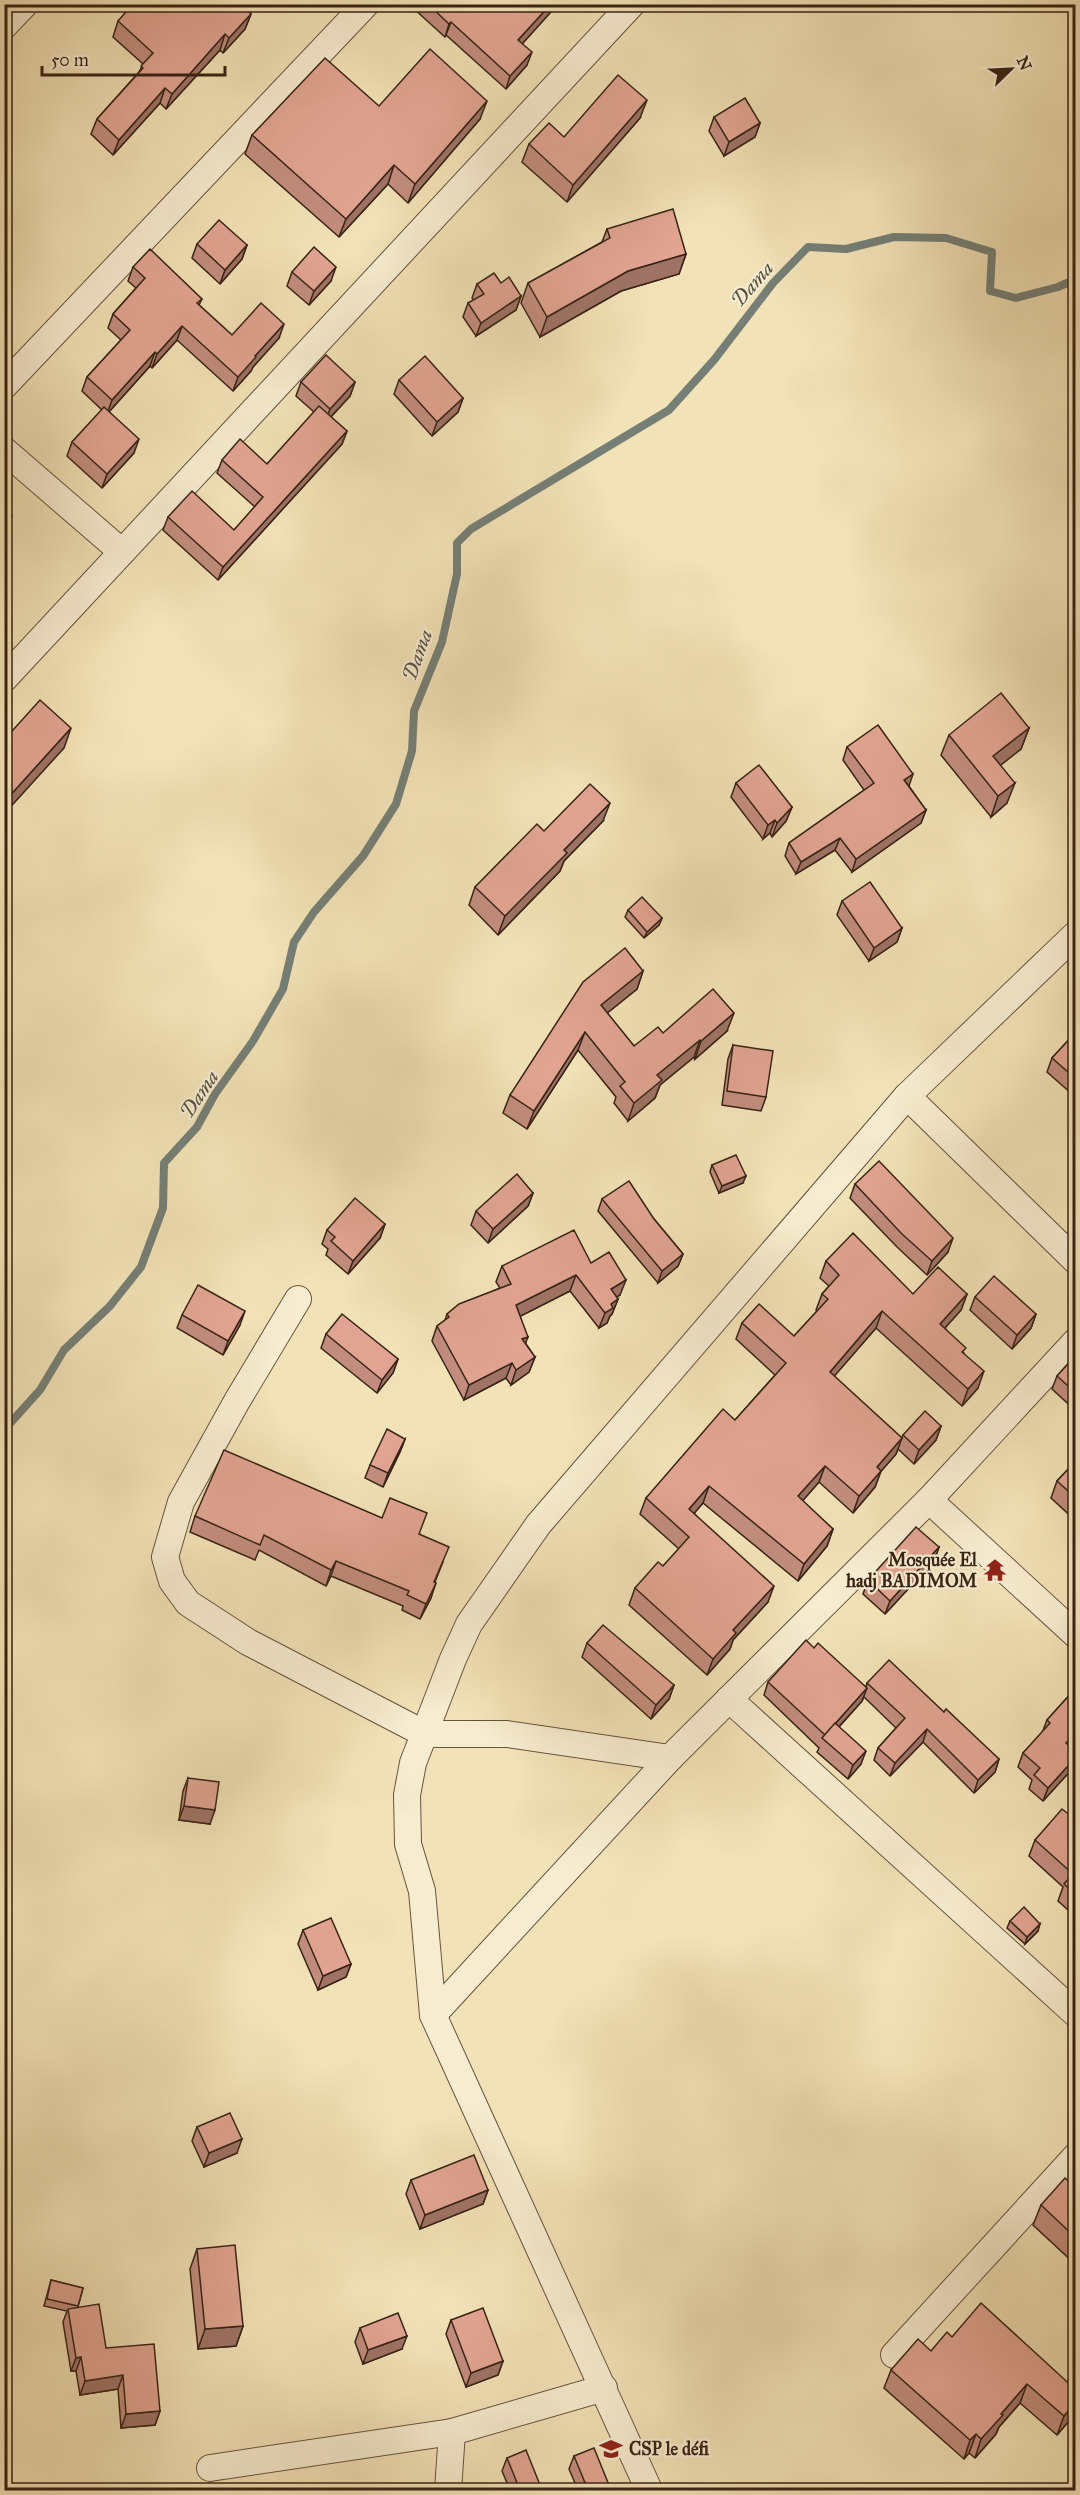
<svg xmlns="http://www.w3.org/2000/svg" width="1080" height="2495" viewBox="0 0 1080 2495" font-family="'IM FELL Great Primer',serif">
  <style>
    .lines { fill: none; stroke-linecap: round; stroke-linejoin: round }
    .stream { stroke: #757f76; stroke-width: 8 }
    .street-casing { stroke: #66533d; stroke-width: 28 }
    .street { stroke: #f7ecd0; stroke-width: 26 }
    .wall { fill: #c28d7e; stroke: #382314; stroke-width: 1.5 }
    .shaded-wall { fill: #9e7366; stroke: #382314; stroke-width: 1.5 }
    .building { fill: #e1a492; stroke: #382314; stroke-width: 1.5 }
    .labels { text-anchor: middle; stroke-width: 4.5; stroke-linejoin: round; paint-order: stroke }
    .poi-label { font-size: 18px; font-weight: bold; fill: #382314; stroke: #f7ecd0; text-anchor: end }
    .water-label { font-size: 20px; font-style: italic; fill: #565145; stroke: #f7ecd0 }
  </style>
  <rect width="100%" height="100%" fill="#f2e2b7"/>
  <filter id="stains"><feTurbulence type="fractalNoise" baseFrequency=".00333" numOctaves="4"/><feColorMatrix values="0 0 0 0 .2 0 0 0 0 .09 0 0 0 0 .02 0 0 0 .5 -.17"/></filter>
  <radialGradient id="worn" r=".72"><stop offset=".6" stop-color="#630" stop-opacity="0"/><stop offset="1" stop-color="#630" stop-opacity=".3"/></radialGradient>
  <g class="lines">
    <polyline class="stream" points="4,1430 40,1390 64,1350 110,1306 141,1267 163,1208 164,1163 197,1127 215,1094 253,1041 283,989 294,942 314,912 363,856 396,804 412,751 414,711 442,642 457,574 457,543 471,529 669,410 714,360 773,283 808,247 846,249 894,237 946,238 992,252 990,291 1016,298 1058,287 1076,279"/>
    <g class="street-casing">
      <g id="street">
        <polyline points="4,26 25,4"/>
        <polyline points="4,386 366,4"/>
        <polyline points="4,450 122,552"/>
        <polyline points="4,679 632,4"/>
        <polyline points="907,1096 1076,1261"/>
        <polyline points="298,1299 237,1401 181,1502 165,1557 172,1581 188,1603 248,1642 425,1734 507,1734 670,1758"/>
        <polyline points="929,1500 1076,1635"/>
        <polyline points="729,1699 1076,2014"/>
        <polyline points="433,2015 670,1758 929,1500 1076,1341"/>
        <polyline points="894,2355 1076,2156"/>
        <polyline points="210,2468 452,2432 604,2388"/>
        <polyline points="448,2490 452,2432"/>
        <polyline points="649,2490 433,2015 422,1891 408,1844 407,1795 413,1763 453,1659 469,1624 538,1525 907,1096 1076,934"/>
      </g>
    </g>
    <use href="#street" class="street"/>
  </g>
  <g class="wall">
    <polygon points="405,4 558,4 522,44 527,65 506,89 446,35 445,37 413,8 411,10"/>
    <polygon points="251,14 245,29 223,53 220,50 166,109 160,103 113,155 91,134 97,119 139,72 143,64 113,37 118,21"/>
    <polygon points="379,106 480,119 408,203 388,184 339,237 245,154 252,135"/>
    <polygon points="714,117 760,123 755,137 724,156 709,131"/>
    <polygon points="640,118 567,202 522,162 529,144 564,137"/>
    <polygon points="607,229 686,254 679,274 621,291 540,337 521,303 528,283 602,242"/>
    <polygon points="197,244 247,245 242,259 220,284 192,258"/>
    <polygon points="133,267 202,299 199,305 232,335 279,338 253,367 251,371 233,391 177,340 152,368 150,366 109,412 134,453 102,488 67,456 72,442 102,410 82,391 87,377 121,340 108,328 113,314 136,288 128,281"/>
    <polygon points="292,272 331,281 309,305 287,286"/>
    <polygon points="477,284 521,296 516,310 476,336 463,317 468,303 474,300 472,298"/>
    <polygon points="399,380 463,398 458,412 432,436 394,394"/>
    <polygon points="301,382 355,382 350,396 331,417 347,431 342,444 218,580 163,530 168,517 234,530 255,507 217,473 222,460 267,464 314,412 296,396"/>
    <polygon points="1029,728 1021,749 1000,765 1007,803 991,817 941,755 949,735"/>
    <polygon points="847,747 909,786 926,810 921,823 852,872 835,850 796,874 785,856 789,843 864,790 843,760"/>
    <polygon points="736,783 792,807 786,821 772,837 770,833 763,839 731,797"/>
    <polygon points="603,821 564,861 560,871 498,935 469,905 475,887 544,831"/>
    <polygon points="842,901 902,928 897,942 869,961 837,915"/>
    <polygon points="628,910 662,918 659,925 644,938 625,917"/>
    <polygon points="643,971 637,989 607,1013 634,1046 663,1033 727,1031 695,1059 694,1057 660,1085 655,1098 628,1121 614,1103 616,1097 578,1050 527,1129 503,1113 510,1095"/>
    <polygon points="1076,1032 1076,1090 1072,1094 1047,1072 1052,1058"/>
    <polygon points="733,1045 766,1097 761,1111 722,1105 728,1059"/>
    <polygon points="712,1165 743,1183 719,1193 710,1172"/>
    <polygon points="855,1184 948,1252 927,1275 897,1247 850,1198"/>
    <polygon points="533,1193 528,1206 488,1243 471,1225 476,1211"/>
    <polygon points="602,1199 654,1219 683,1254 678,1266 658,1283 598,1211"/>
    <polygon points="385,1224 380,1238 348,1274 326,1255 328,1249 322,1244 327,1230"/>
    <polygon points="826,1261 913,1294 967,1294 961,1310 945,1328 964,1353 978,1388 962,1406 876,1328 834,1376 902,1438 903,1435 941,1426 936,1440 914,1464 898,1449 896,1454 881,1471 875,1487 853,1513 819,1482 802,1501 833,1529 827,1546 798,1581 703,1503 694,1513 768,1602 733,1640 730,1649 707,1675 629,1605 635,1588 663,1566 679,1549 640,1514 646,1498 735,1420 775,1375 736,1339 742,1323 794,1336 817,1311 816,1310 822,1294 829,1286 820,1278"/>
    <polygon points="591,1263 620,1295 617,1297 618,1299 612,1314 610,1316 607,1323 599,1328 570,1291 520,1316 526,1344 535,1357 529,1372 511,1385 506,1378 464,1400 432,1341 437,1326 445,1320 447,1314 500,1288 496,1282 502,1266"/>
    <polygon points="975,1297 1036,1314 1031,1328 1012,1349 970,1310"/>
    <polygon points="182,1315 240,1325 223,1355 177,1328"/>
    <polygon points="326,1334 398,1359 393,1373 377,1393 321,1348"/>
    <polygon points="1076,1355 1076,1411 1052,1389 1057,1376"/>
    <polygon points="405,1439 400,1452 383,1487 365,1478 370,1465"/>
    <polygon points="1076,1461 1076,1521 1051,1498 1057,1481"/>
    <polygon points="195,1516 382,1518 420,1534 443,1562 435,1582 431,1598 420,1619 402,1610 403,1606 331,1576 326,1586 259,1550 255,1560 190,1532"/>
    <polygon points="939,1547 934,1561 885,1614 863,1594 868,1580"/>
    <polygon points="587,1643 674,1685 669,1699 651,1719 582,1657"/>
    <polygon points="814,1648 866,1687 867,1683 944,1712 999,1759 995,1772 974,1793 923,1742 890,1776 874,1760 878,1748 896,1728 864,1697 862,1701 839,1727 861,1764 848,1779 817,1752 819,1748 764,1695 768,1682"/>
    <polygon points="1075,1689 1076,1742 1070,1747 1073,1768 1043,1801 1029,1789 1032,1780 1018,1767 1023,1753 1042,1733 1047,1720"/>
    <polygon points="188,1778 210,1824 179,1820 183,1791"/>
    <polygon points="1076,1820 1076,1917 1058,1901 1063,1887 1029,1856 1035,1840"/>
    <polygon points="1010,1921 1038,1931 1025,1944 1007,1928"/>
    <polygon points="303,1930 351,1964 346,1977 318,1990 298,1944"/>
    <polygon points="197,2127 237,2153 204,2167 192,2141"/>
    <polygon points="411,2180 488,2190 483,2204 420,2229 406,2194"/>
    <polygon points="1076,2188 1076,2265 1033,2225 1041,2205"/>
    <polygon points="197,2249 243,2326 236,2346 198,2349 190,2269"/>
    <polygon points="51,2280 83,2288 78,2307 106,2348 160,2411 155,2425 121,2428 118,2389 80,2395 76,2371 71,2371 63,2322 67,2311 44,2306"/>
    <polygon points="451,2320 503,2361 498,2375 466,2387 446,2334"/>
    <polygon points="360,2328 402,2349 363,2364 355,2342"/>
    <polygon points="952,2337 1075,2414 1057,2435 1020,2403 999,2427 996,2434 975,2458 969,2453 964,2459 884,2388 891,2370 931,2351"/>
    <polygon points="574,2456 611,2490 578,2490 569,2469"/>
    <polygon points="507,2458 542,2490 510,2490 502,2471"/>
  </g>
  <g class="shaded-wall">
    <polygon points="551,4 558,4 514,53 518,40"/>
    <polygon points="251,14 245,29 223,53 229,38"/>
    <polygon points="451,22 446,35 445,37 449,24"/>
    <polygon points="225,34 220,50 166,109 172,94"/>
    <polygon points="532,52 527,65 506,89 510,76"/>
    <polygon points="165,88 160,103 113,155 119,140"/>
    <polygon points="647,100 640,118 567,202 573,185"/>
    <polygon points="487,101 480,119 408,203 415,184"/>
    <polygon points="760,123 755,137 724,156 729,142"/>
    <polygon points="394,165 388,184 339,237 346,219"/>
    <polygon points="247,245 242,259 220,284 225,270"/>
    <polygon points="686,254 679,274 621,291 540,337 547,317 628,271"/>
    <polygon points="336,267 331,281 309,305 314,291"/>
    <polygon points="521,296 516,310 476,336 481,323"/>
    <polygon points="284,324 279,338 253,367 251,371 233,391 238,377 255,356"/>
    <polygon points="182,326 177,340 152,368 157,354"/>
    <polygon points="155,352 150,366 107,414 112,400"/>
    <polygon points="355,382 350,396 325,423 330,409"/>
    <polygon points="463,398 458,412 432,436 437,422"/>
    <polygon points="347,431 342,444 218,580 223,567"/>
    <polygon points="139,439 134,453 102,488 107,474"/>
    <polygon points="12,516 5,534 4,535 4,524"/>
    <polygon points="71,728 64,748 4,814 4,805 6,800"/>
    <polygon points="1029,728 1021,749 986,777 993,756"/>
    <polygon points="913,774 909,786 904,780"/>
    <polygon points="1015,783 1007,803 991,817 998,796"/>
    <polygon points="610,803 603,821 564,861 560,871 498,935 505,916 564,850"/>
    <polygon points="792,807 786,821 772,837 777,823"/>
    <polygon points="926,810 921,823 852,872 856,859"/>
    <polygon points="775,820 770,833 763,839 768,825"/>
    <polygon points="840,838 835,850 796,874 801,862"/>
    <polygon points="662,918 659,925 644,938 647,932"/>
    <polygon points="902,928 897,942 869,961 874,948"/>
    <polygon points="643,971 637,989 595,1023 601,1005"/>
    <polygon points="734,1013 727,1031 695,1059 701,1041"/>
    <polygon points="585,1032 578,1050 527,1129 534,1111"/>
    <polygon points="700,1040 694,1057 660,1085 655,1098 628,1121 634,1103 657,1075"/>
    <polygon points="1076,1083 1076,1090 1072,1094"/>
    <polygon points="746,1176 743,1183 719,1193 722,1186"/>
    <polygon points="533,1193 528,1206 488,1243 493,1229"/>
    <polygon points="385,1224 380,1238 348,1274 353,1261"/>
    <polygon points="953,1238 948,1252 927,1275 932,1261"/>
    <polygon points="683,1254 678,1266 658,1283 662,1271"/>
    <polygon points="576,1275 570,1291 511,1321 516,1305"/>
    <polygon points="626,1280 620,1295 605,1304 611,1289"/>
    <polygon points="967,1294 961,1310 934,1340 940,1324"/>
    <polygon points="618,1299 612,1314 610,1316 607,1323 599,1328 605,1313 611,1304"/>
    <polygon points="245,1311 240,1325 223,1355 228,1341"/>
    <polygon points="882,1311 876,1328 824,1388 830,1372"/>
    <polygon points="1036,1314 1031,1328 1012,1349 1017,1335"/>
    <polygon points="528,1337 522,1352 522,1339"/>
    <polygon points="535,1357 529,1372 511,1385 516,1370"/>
    <polygon points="398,1359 393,1373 377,1393 382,1380"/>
    <polygon points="512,1363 506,1378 464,1400 469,1385"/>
    <polygon points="984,1371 978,1388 962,1406 968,1389"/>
    <polygon points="941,1426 936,1440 914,1464 919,1450"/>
    <polygon points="902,1438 896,1454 871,1483 877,1467"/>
    <polygon points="405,1439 400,1452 383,1487 388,1473"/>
    <polygon points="825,1466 819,1482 792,1513 798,1496"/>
    <polygon points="881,1471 875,1487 853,1513 859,1496"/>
    <polygon points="709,1486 703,1503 684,1525 689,1509"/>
    <polygon points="833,1529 827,1546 798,1581 804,1564"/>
    <polygon points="939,1547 934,1561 885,1614 890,1601"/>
    <polygon points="336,1561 331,1576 326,1586 331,1570"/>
    <polygon points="436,1583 431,1598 420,1619 426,1604"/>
    <polygon points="774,1586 768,1602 733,1640 730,1649 707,1675 713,1659 733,1630"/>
    <polygon points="674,1685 669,1699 651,1719 656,1705"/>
    <polygon points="867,1688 862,1701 826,1741 825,1735"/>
    <polygon points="927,1729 923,1742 890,1776 895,1763"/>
    <polygon points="1076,1733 1076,1742 1061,1757 1066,1743"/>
    <polygon points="866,1751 861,1764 848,1779 853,1765"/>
    <polygon points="1076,1757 1076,1760 1073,1768 1043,1801 1048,1788"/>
    <polygon points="999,1759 995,1772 974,1793 978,1780"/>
    <polygon points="184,1806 215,1810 210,1824 179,1820"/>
    <polygon points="1040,1924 1038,1931 1025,1944 1027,1937"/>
    <polygon points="351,1964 346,1977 318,1990 323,1976"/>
    <polygon points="242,2139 237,2153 204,2167 209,2153"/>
    <polygon points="488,2190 483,2204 420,2229 425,2215"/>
    <polygon points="243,2326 236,2346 198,2349 205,2329"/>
    <polygon points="407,2336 402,2349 363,2364 368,2350"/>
    <polygon points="81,2357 76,2371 71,2371 76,2358"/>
    <polygon points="503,2361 498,2375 466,2387 471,2373"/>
    <polygon points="123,2375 118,2389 80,2395 85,2381"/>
    <polygon points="1027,2384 1020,2403 999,2427 996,2434 975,2458 981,2439 1001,2414"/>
    <polygon points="1076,2402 1075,2414 1057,2435 1064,2416"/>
    <polygon points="160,2411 155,2425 121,2428 126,2414"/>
    <polygon points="976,2434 969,2453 964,2459 970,2440"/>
  </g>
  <g class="building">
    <polygon points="133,4 241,4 251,14 229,38 225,34 172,94 165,88 119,140 97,119 143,68 141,66 153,53 118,21"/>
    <polygon points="428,4 551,4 518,40 532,52 510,76 451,22 449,24"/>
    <polygon points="430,49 487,101 415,184 394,165 346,219 252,135 325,58 379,106"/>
    <polygon points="618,75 647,100 573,185 529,144 549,123 564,137"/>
    <polygon points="745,98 760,123 729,142 714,117"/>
    <polygon points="673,209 686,254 628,271 547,317 528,283 610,238 607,229"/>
    <polygon points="219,220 247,245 225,270 197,244"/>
    <polygon points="314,247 336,267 314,291 292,272"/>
    <polygon points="150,249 202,299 197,303 232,335 261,303 284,324 255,356 256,357 238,377 182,326 157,354 155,352 112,400 87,377 130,330 113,314 145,278 133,267"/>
    <polygon points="494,273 501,283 509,277 521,296 481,323 468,303 484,294 477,284"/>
    <polygon points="326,355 355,382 330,409 301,382"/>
    <polygon points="425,356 463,398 437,422 399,380"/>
    <polygon points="319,406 347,431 223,567 168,517 192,491 234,530 263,497 222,460 240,439 267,464"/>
    <polygon points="104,407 139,439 107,474 72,442"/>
    <polygon points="4,509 12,516 4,524"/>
    <polygon points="1001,693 1029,728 993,756 1015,783 998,796 949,735"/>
    <polygon points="40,700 71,728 6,800 4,798 4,740"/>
    <polygon points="878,725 913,774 904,780 926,810 856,859 840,838 801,862 789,843 874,783 847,747"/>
    <polygon points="759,765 792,807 777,823 775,820 768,825 736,783"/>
    <polygon points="590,784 610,803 564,850 567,853 505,916 475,887 537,824 544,831"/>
    <polygon points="870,882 902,928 874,948 842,901"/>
    <polygon points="642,897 662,918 647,932 628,910"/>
    <polygon points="625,948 643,971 601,1005 634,1046 658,1027 663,1033 713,989 734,1013 701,1041 700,1040 657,1075 662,1080 634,1103 620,1086 625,1082 585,1032 534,1111 510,1095 583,982"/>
    <polygon points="1076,1032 1076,1079 1052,1058"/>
    <polygon points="733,1045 773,1051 766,1097 727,1091"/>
    <polygon points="736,1155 746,1176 722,1186 712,1165"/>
    <polygon points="879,1161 953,1238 932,1261 902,1234 855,1184"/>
    <polygon points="517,1174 533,1193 493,1229 476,1211"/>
    <polygon points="629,1181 654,1219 683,1254 662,1271 602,1199"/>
    <polygon points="355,1198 385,1224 353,1261 331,1241 335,1237 327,1230"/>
    <polygon points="574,1230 591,1263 609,1252 626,1280 611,1289 618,1299 611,1304 613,1308 605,1313 576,1275 516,1305 528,1337 522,1339 535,1357 516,1370 512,1363 469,1385 437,1326 449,1317 447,1314 459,1304 511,1284 502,1266"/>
    <polygon points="853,1233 913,1294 938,1267 967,1294 940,1324 966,1348 962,1352 984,1371 968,1389 882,1311 830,1372 902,1438 877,1467 881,1471 859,1496 825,1466 798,1496 833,1529 804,1564 709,1486 689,1509 774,1586 733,1630 736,1633 713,1659 635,1588 658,1562 663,1566 689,1537 646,1498 723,1409 735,1420 786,1363 742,1323 759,1304 794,1336 828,1299 822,1294 839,1275 826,1261"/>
    <polygon points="994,1276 1036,1314 1017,1335 975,1297"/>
    <polygon points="198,1285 245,1311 228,1341 182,1315"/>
    <polygon points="342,1314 398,1359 382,1380 326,1334"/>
    <polygon points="1076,1355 1076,1393 1057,1376"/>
    <polygon points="925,1411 941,1426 919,1450 903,1435"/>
    <polygon points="387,1429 405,1439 388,1473 370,1465"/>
    <polygon points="224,1450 382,1518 390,1498 427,1513 419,1534 449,1547 434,1582 436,1583 426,1604 407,1595 409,1591 336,1561 331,1570 264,1535 260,1545 195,1516"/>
    <polygon points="1076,1461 1076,1498 1057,1481"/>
    <polygon points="916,1527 939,1547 890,1601 868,1580"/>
    <polygon points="603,1625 674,1685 656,1705 587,1643"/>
    <polygon points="806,1640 814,1648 818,1643 867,1688 825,1735 768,1682"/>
    <polygon points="889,1660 944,1712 946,1709 999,1759 978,1780 927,1729 895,1763 878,1748 905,1718 867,1683"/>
    <polygon points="1075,1689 1076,1733 1066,1743 1076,1752 1076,1757 1048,1788 1034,1775 1040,1768 1023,1753 1050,1723 1047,1720"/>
    <polygon points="835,1723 866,1751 853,1765 822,1738"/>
    <polygon points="188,1778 219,1782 215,1810 184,1806"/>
    <polygon points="1062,1809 1076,1820 1076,1895 1064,1884 1073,1874 1035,1840"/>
    <polygon points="1024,1907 1040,1924 1027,1937 1010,1921"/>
    <polygon points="331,1918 351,1964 323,1976 303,1930"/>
    <polygon points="230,2113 242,2139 209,2153 197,2127"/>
    <polygon points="474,2155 488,2190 425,2215 411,2180"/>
    <polygon points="1065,2178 1076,2188 1076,2238 1041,2205"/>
    <polygon points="235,2245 243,2326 205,2329 197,2249"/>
    <polygon points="51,2280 83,2288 78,2306 47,2299"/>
    <polygon points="981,2303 1076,2390 1076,2402 1064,2416 1027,2384 1001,2414 1003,2415 981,2439 976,2434 970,2440 891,2370 918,2339 931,2351 947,2332 952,2337"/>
    <polygon points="99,2304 106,2348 154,2344 160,2411 126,2414 123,2375 85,2381 81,2357 76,2358 68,2309"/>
    <polygon points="483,2308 503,2361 471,2373 451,2320"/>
    <polygon points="398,2313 407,2336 368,2350 360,2328"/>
    <polygon points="594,2448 611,2490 588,2490 574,2456"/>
    <polygon points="526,2450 542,2490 520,2490 507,2458"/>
  </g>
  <defs>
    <g id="temple-bare" transform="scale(1.8)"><path d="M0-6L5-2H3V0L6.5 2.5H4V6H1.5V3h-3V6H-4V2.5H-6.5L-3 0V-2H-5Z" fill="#8f2418" stroke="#f7ecd0" stroke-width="2.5" paint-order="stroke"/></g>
    <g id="school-bare" transform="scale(1.8)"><path d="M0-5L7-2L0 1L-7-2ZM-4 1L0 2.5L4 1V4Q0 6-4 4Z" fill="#8f2418" stroke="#f7ecd0" stroke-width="2.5" paint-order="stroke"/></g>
  </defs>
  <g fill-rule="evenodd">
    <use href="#temple-bare" x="995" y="1570"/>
    <use href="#school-bare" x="611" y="2449"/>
  </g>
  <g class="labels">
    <g class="poi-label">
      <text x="977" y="1566">Mosquée El<tspan x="977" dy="21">hadj BADIMOM</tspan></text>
      <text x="629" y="2455" text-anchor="start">CSP le défi</text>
    </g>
    <g class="water-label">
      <text transform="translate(752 284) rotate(-49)" y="7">Dama</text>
      <text transform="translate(417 655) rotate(-70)" y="7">Dama</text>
      <text transform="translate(199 1094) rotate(-56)" y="7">Dama</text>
    </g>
  </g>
  <rect width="1080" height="2495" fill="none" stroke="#f2e2b7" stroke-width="24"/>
  <rect x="6" y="6" width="1068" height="2483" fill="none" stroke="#382314" stroke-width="3"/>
  <rect x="12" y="12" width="1056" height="2471" fill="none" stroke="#382314" stroke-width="1.5"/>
  <g transform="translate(1011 69) rotate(66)" stroke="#f7ecd0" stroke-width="4.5" paint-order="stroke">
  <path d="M0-4.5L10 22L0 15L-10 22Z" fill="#382314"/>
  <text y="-9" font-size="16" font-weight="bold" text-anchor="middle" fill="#382314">N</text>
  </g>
  <path d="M42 66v9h183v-9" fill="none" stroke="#382314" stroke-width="3"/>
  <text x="51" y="66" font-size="18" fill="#382314" stroke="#f7ecd0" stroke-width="4.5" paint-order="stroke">50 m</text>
  <rect width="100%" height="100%" filter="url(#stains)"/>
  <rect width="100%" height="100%" fill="url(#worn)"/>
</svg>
